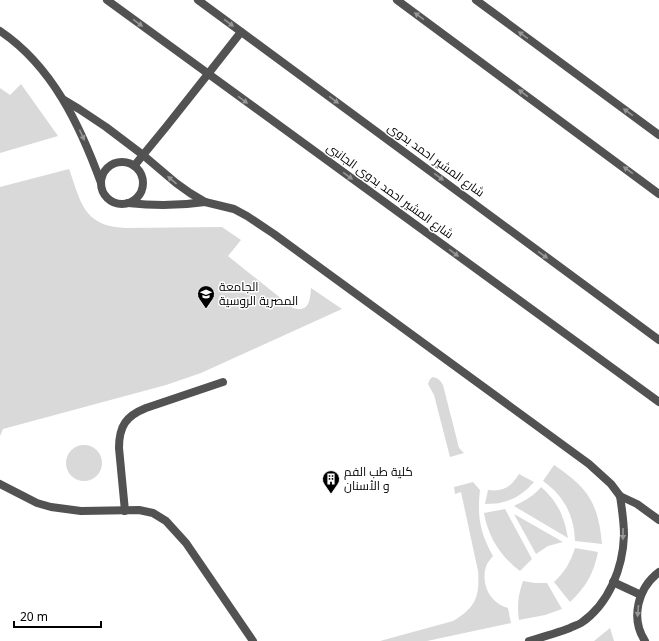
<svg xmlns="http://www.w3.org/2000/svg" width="659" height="641" viewBox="0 0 659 641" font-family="'Noto Sans',Cairo,sans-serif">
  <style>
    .green { fill: #d9d9d9 }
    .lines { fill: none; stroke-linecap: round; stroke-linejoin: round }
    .service { stroke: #525252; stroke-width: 8 }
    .minor { stroke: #525252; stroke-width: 8 }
    .tertiary { stroke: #525252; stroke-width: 8 }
    .oneway { fill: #979797 }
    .labels { text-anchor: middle; stroke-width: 3; stroke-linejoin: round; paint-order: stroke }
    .street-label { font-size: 12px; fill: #000; stroke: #fff }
    .poi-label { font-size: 12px; fill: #000; stroke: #fff; text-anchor: start }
  </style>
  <rect width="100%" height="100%" fill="#fff"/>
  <g class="green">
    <polygon points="21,84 58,136 0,153 0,88 10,95"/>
    <path d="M69,169C81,202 83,226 125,228L222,227L241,240L228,256L293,308C310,313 310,299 311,288L342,309L201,373L166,385L3,429L0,436V187Z"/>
    <path d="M433,377C438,378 440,380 443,385L458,444L459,448L464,453L450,457L434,395L428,384L430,379Z"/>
    <circle cx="84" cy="463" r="18"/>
    <path d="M554,465C588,488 598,502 602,544L575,541C574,515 564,496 543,481Z"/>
    <path d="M519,474L534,482C520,498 506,504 485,504L488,490C503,492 511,487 519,474Z"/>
    <path d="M473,482L480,490C477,516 480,533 493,556C491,558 489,561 487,564C481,578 486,596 499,604C502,606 505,607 508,608L511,623L427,641H380L453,621C475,608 480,597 478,571L461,492L455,494L454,487Z"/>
    <path d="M541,487C558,502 564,516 568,538L514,506C524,501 534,496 541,487Z"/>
    <path d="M505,509L532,559L520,571C501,557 488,537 484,513Z"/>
    <polygon points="514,514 563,542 548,546 536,554"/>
    <path d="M575,548L598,552C594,573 586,587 570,602L554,582C565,572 571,561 575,548Z"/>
    <path d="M523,581L535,583H547L562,609L545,615L519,620C517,605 518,596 523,581Z"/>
    <polygon points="610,628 614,641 594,641"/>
  </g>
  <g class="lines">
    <g class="service">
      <path d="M0,31C52,66 80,125 101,183"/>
      <polyline points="64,100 79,109 106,127 143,155 176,183 190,193 205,202 234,209 247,216 274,234 589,464 611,484 620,496 637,504 659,520"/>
      <circle cx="122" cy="183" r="21"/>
      <polyline points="134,166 166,127 208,74"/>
      <path d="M128,203C155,206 178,206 205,202"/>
      <polyline points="0,484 37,503 51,507 81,511 139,510 153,513 166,521 186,543 253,641"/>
      <path d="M125,511L119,448C119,426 126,416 146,408L223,382"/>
      <polyline points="613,582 641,595"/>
      <path d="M529,641C543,637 557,633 570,628C573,626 578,625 581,623C609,604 623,568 624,535C624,522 622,509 620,496"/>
      <path d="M645,641C630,618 638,588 659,572"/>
    </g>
    <g class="minor">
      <polyline points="107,0 659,402"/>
      <polyline points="476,0 659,135"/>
    </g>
    <g class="tertiary">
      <polyline points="198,0 659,340"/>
      <polyline points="397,0 659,194"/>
      <polyline points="208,74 241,32"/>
    </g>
  </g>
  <defs><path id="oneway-solid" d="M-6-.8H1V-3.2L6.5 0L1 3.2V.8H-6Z"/></defs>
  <g class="oneway">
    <use href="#oneway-solid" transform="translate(419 16) rotate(-144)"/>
    <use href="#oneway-solid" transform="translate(138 23) rotate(36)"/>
    <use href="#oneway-solid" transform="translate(229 23) rotate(36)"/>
    <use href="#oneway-solid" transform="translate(523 35) rotate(-144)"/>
    <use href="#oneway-solid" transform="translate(523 93) rotate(-144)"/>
    <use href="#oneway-solid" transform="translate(243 100) rotate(36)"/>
    <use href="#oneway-solid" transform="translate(334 100) rotate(36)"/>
    <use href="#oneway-solid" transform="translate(628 112) rotate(-144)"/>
    <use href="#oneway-solid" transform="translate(82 135) rotate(65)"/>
    <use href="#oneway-solid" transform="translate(628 170) rotate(-144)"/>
    <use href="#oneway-solid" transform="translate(348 176) rotate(36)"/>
    <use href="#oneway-solid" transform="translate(439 177) rotate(36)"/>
    <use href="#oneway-solid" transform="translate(172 180) rotate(-140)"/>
    <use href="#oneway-solid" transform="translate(454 253) rotate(36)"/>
    <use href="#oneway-solid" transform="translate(543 255) rotate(36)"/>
    <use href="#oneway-solid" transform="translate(623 534) rotate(91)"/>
    <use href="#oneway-solid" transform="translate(638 611) rotate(95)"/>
  </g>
  <defs>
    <g id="university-pin" transform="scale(0.9)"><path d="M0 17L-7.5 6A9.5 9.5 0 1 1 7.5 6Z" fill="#000" stroke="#fff"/><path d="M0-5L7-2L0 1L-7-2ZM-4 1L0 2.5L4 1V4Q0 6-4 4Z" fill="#fff"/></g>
    <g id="building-pin" transform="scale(0.9)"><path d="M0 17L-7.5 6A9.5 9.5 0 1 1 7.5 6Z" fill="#000" stroke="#fff"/><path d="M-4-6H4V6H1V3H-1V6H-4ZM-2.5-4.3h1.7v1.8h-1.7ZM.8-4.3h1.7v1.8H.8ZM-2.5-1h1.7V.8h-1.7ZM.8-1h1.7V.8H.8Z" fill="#fff"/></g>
  </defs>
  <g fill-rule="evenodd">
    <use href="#university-pin" x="206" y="294"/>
    <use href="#building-pin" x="331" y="479"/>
  </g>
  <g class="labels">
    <g class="street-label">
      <text transform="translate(436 160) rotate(36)" y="4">شارع المشير احمد بدوى</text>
      <text transform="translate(390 191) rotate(36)" y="4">شارع المشير احمد بدوى الجانبى</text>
    </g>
    <g class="poi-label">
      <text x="219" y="291">الجامعة<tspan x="219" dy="14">المصرية الروسية</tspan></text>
      <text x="344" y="476">كلية طب الفم<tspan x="344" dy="14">و الأسنان</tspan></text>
    </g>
  </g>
  <path d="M14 621v6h87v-6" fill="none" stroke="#000000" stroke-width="2"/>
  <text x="20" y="621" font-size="12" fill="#000000" stroke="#ffffff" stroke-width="3" paint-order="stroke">20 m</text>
</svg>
